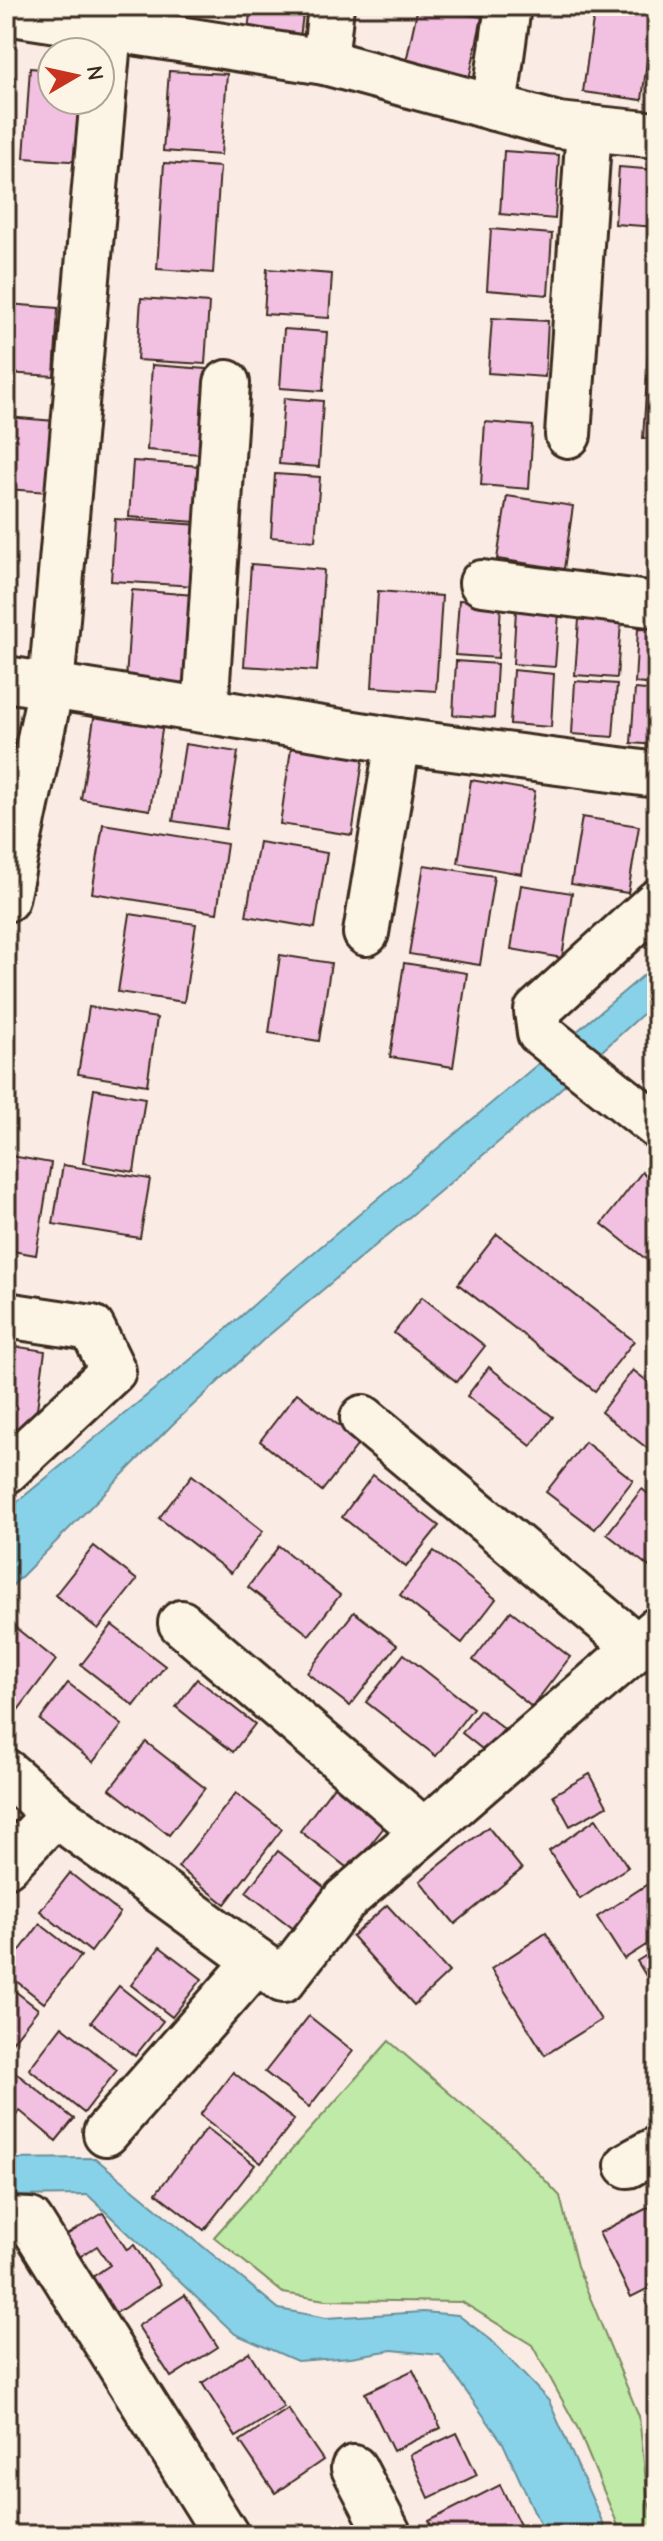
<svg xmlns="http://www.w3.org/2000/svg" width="663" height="2541" viewBox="0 0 663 2541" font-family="'Comic Neue',sans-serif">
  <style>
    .green { fill: #bfeaa7; stroke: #7d8a62; stroke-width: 2 }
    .water { fill: #88d2e9; stroke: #698f98; stroke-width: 2 }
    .building { fill: #f2c1e2; stroke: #3b2a1e; stroke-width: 2 }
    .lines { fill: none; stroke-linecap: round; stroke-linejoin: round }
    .street-casing { stroke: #3b2a1e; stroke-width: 50 }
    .street { stroke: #fcf5e5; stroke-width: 44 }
  </style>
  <rect width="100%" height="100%" fill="#faebe4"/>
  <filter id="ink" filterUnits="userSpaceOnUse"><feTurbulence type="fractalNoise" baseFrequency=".0125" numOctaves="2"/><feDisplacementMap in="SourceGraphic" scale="16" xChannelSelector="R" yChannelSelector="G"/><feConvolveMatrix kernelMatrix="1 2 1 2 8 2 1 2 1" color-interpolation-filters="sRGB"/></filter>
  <g filter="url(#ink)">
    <polygon class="green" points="389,2041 462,2104 507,2140 560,2196 577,2266 639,2416 648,2501 657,2525 657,2535 622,2535 577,2427 532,2345 462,2302 325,2300 283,2293 214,2237"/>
    <g class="water">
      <polygon points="657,964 657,1001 546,1102 263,1340 173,1424 6,1592 6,1511 212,1342 287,1275"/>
      <polygon points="95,2158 279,2309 326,2318 423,2312 458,2315 491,2340 549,2401 608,2535 545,2535 503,2443 440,2355 392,2350 351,2357 297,2361 235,2334 88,2195 6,2196 6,2159"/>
    </g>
    <g class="building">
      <polygon points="88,6 144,6 142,18"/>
      <polygon points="251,6 304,6 299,46 247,39"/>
      <polygon points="418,6 482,17 467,89 403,76"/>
      <polygon points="595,6 654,6 642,100 583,92"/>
      <polygon points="30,68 52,70 52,100 88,100 84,162 24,158"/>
      <polygon points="169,71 227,74 221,155 163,151"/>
      <polygon points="504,151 559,155 555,219 500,214"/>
      <polygon points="164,163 220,167 213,273 157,269"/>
      <polygon points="619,167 657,170 657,227 615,224"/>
      <polygon points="491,229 552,234 548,295 487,290"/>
      <polygon points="653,236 657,237 657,296 648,295"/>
      <polygon points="267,269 332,274 329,318 264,314"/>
      <polygon points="141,298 209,303 205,364 137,360"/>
      <polygon points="8,304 58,308 54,376 6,373"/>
      <polygon points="651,306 657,307 657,369 647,369"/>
      <polygon points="492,318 548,321 545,377 488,373"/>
      <polygon points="284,329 327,332 323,391 280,388"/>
      <polygon points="152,365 206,369 200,454 147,450"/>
      <polygon points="647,378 657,378 657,439 643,438"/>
      <polygon points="284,398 323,401 319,467 279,464"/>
      <polygon points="6,417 55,421 49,492 6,489"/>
      <polygon points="485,422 533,426 529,489 481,485"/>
      <polygon points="133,461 200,466 196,522 129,517"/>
      <polygon points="275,474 320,477 315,541 271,537"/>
      <polygon points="507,496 573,506 564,569 497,559"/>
      <polygon points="115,519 200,525 196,586 111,581"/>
      <polygon points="251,564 324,570 317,671 244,666"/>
      <polygon points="132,590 194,595 188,684 126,680"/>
      <polygon points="378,591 442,596 436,691 372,687"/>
      <polygon points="459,600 501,603 498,658 455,655"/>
      <polygon points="516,609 559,612 555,667 513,664"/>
      <polygon points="579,619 621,622 617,678 575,675"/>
      <polygon points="638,628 657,629 657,685 635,683"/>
      <polygon points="456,661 497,664 494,718 453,715"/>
      <polygon points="513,670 554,674 551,727 510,724"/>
      <polygon points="575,681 617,684 613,737 572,734"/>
      <polygon points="635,689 657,691 657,745 631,743"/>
      <polygon points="95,712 163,723 150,810 81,799"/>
      <polygon points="292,742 364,753 352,835 280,824"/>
      <polygon points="185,744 238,752 226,829 173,821"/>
      <polygon points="471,780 535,791 522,874 458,863"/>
      <polygon points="652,802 657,803 657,853 649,852"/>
      <polygon points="582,817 639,826 628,893 571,884"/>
      <polygon points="103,824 227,844 217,913 92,893"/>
      <polygon points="259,842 327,853 315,928 246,916"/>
      <polygon points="424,865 494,876 480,965 409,954"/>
      <polygon points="521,885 572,893 562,958 511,949"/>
      <polygon points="130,914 196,924 184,1002 118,992"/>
      <polygon points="280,955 331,963 319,1041 269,1033"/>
      <polygon points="404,963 467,973 453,1067 390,1057"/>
      <polygon points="89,1007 157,1018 147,1085 78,1074"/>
      <polygon points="94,1089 145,1098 134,1172 83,1163"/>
      <polygon points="6,1155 51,1163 36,1255 6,1250"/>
      <polygon points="63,1165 150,1179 140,1238 53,1224"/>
      <polygon points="642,1172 657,1184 657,1268 602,1224"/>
      <polygon points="497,1234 634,1341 595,1391 458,1284"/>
      <polygon points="422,1297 485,1346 457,1382 394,1333"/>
      <polygon points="6,1345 45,1351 34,1430 6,1426"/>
      <polygon points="489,1367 553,1417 531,1446 467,1396"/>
      <polygon points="633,1370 657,1389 657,1456 601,1412"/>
      <polygon points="297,1393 360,1442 322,1491 260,1441"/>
      <polygon points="585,1442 633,1480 595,1529 546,1492"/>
      <polygon points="192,1475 263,1531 231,1573 159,1518"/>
      <polygon points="373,1475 439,1526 406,1567 342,1517"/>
      <polygon points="642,1489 657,1501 657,1573 607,1534"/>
      <polygon points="94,1546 137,1580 98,1629 55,1595"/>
      <polygon points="279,1546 340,1595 309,1635 248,1587"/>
      <polygon points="434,1551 496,1599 462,1643 400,1595"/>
      <polygon points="511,1611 570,1657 532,1707 473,1660"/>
      <polygon points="354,1612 397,1645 350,1706 307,1673"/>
      <polygon points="6,1620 56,1660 18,1710 6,1701"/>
      <polygon points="112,1625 165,1666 134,1706 81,1665"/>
      <polygon points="404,1654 473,1708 436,1756 366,1702"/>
      <polygon points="197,1679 255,1724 233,1752 176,1707"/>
      <polygon points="68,1683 122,1725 93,1762 40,1720"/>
      <polygon points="480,1710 504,1729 486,1752 462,1733"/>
      <polygon points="146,1742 205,1788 169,1835 110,1789"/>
      <polygon points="590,1774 607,1806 570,1826 553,1795"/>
      <polygon points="334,1786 385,1826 350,1870 300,1831"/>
      <polygon points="236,1793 282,1829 225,1904 178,1867"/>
      <polygon points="596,1819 628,1867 580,1899 549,1851"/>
      <polygon points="488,1827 522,1869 455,1924 420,1881"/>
      <polygon points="278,1851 330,1892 299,1933 246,1892"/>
      <polygon points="70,1873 120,1913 91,1952 40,1911"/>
      <polygon points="654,1880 657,1885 657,1938 624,1959 597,1917"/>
      <polygon points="387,1905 449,1972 414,2005 352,1936"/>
      <polygon points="40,1924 81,1956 44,2003 6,1973 6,1969"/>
      <polygon points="546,1933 601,2020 545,2055 491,1969"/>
      <polygon points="160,1947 202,1979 172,2017 131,1985"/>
      <polygon points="657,1949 657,1994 637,1961"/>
      <polygon points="6,1984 38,2009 6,2050"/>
      <polygon points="119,1986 163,2021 135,2056 91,2022"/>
      <polygon points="309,2016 353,2051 309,2107 265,2072"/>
      <polygon points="62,2026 117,2070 84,2113 29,2069"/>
      <polygon points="6,2065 74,2119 56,2141 20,2111 6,2126"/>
      <polygon points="233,2072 294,2120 261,2163 200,2115"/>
      <polygon points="207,2128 255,2165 204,2230 156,2193"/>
      <polygon points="657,2203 657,2284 631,2297 599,2233"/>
      <polygon points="103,2213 127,2250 134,2245 160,2285 108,2318 85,2282 110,2265 97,2246 73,2261 60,2239"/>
      <polygon points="185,2295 218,2347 171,2377 138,2326"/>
      <polygon points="249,2352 284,2407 236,2437 202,2383"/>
      <polygon points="413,2370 441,2428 393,2451 365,2393"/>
      <polygon points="288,2409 323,2460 275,2493 240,2441"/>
      <polygon points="457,2433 477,2475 429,2498 410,2455"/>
      <polygon points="500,2485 525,2535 435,2535 429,2521"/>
    </g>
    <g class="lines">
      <g class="street-casing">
        <g id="street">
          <polyline points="6,12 325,62 558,125 657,135"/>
          <polyline points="325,62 331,6"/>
          <polyline points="494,108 508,6"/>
          <polyline points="568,435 589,128"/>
          <polyline points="482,583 657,605"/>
          <polyline points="6,679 398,741 657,775"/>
          <polyline points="205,710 227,383"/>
          <polyline points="6,899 51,687 109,29"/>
          <polyline points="657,902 537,1011 540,1033 657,1126"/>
          <polyline points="366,933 398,741"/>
          <polyline points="6,1315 92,1328 113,1371 6,1471"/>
          <polyline points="363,1418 637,1647"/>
          <polyline points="181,1623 424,1831"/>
          <polyline points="6,1772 55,1814 283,1980 345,1900 657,1630"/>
          <polyline points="6,1865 55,1814"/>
          <polyline points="106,2133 257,1961"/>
          <polyline points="628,2165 657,2149"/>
          <polyline points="6,2220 30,2221 226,2535"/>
          <polyline points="354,2468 389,2535"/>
        </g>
      </g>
      <use href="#street" class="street"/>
    </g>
  </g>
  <rect width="663" height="2541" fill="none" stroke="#fcf5e5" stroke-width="32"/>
  <rect x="16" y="16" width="631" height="2509" fill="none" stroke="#3b2a1e" stroke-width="3" filter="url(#ink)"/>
  <g transform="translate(76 76) rotate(81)"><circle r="38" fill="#fcf5e5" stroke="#afa495" stroke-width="2"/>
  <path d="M0-6L14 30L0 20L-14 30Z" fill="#c8321e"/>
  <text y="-12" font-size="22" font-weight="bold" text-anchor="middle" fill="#3b2a1e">N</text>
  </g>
</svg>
